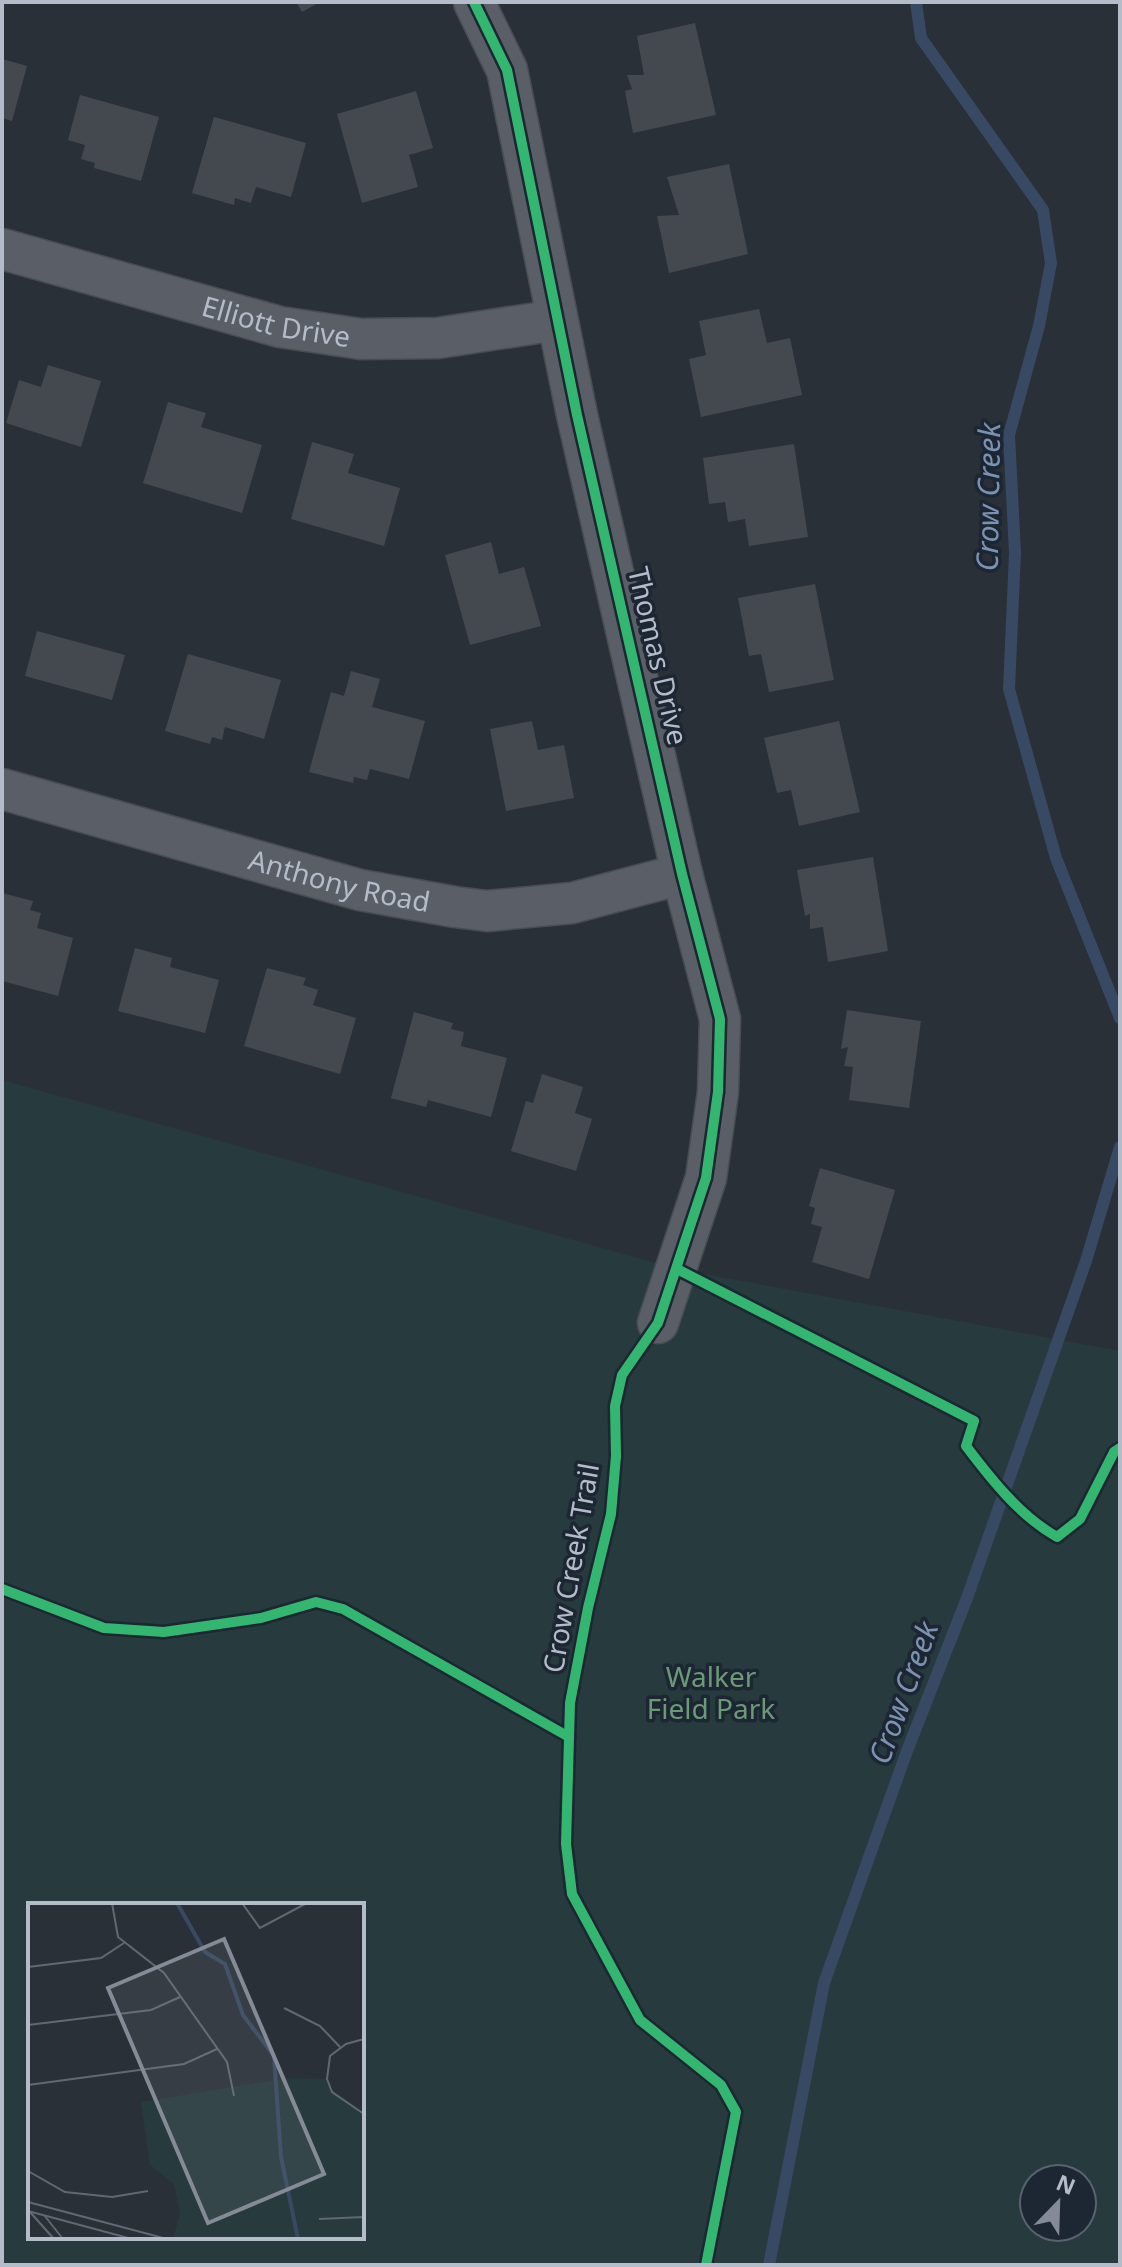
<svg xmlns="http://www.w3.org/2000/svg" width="1122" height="2267" viewBox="0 0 1122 2267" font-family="'Noto Sans',sans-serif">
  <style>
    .green { fill: #273a3e; fill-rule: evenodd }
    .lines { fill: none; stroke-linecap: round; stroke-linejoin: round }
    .stream { stroke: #384963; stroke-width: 12 }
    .building { fill: #444950 }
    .minor-casing { stroke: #484c53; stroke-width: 43 }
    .minor { stroke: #5a5e66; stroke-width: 40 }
    .cycleway-casing { stroke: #1d2633; stroke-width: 15 }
    .cycleway { stroke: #33b770; stroke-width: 10 }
    .labels { text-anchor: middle; stroke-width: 7; stroke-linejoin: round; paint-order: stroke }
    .street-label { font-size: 28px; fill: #b4bcc9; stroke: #1d2633 }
    .park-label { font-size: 28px; fill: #6b9a76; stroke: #1d2633 }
    .water-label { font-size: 30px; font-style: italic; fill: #7c92b1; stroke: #1d2633 }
    .inset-river { fill: none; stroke: #384963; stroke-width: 4 }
    .inset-road { fill: none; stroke: #616872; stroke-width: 2 }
    .view { fill: #848b96; fill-opacity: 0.15; stroke: #848b96; stroke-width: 4 }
    .inset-edge { fill: none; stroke: #b4bcc9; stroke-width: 4 }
  </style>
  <rect width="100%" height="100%" fill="#2a3038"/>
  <path class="green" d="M2,1080L677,1269L1120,1351V2265H2ZM30,1905H362V2237H30ZM1034,2179H1082V2227H1034Z"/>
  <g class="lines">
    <g class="stream">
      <polyline points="916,2 921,38 1043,210 1051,263 1039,326 1009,435 1015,553 1009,689 1056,858 1120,1018"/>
      <polyline points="769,2265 824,1983 907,1751 967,1598 1086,1261 1120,1147"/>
    </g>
  </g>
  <g class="building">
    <polygon points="296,2 320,2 302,12"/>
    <polygon points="695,23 716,115 633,133 625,91 632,89 627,75 644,75 637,36"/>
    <polygon points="2,59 27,66 12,121 2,118"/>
    <polygon points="416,91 433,148 409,155 418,187 362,203 337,114"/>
    <polygon points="80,95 159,117 141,181 94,168 95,163 81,159 85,145 68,140"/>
    <polygon points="214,117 306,143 291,197 256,187 251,203 235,198 234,205 192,193"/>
    <polygon points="729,164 748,254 669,273 657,216 679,215 667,177"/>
    <polygon points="759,309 767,343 790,338 802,395 701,417 689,359 706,355 699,321"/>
    <polygon points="48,365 101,381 81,447 6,423 19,380 41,387"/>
    <polygon points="168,402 206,413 201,427 262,445 242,513 143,483"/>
    <polygon points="312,442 354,454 348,473 400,488 384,546 291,519"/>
    <polygon points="794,444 808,537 749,546 745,519 728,522 725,502 709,504 703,458"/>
    <polygon points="491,542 499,574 524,567 541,626 470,645 445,555"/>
    <polygon points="815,584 834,680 769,692 761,654 749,656 738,598"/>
    <polygon points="37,631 125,655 112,700 25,676"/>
    <polygon points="188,654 281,680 264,739 225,727 222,740 212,737 210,744 165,731"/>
    <polygon points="351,671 380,679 372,707 425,721 409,779 370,769 367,780 354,777 353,783 309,772 331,692 344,696"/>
    <polygon points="532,721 538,750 564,745 574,798 506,811 490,729"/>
    <polygon points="839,721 860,812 799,826 791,790 777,793 764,738"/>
    <polygon points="873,857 888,951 828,962 823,927 810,929 810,914 805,916 797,870"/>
    <polygon points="2,893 33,901 30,910 41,913 37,928 73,938 58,996 2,981"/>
    <polygon points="135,948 172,958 170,967 219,980 205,1033 118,1011"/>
    <polygon points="267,968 306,978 303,985 318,990 313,1005 356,1018 340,1074 244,1046"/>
    <polygon points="847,1010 921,1021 909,1108 849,1100 853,1067 844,1066 848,1047 841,1049"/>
    <polygon points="414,1012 453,1023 451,1029 464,1032 461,1046 507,1058 491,1117 428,1100 426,1107 391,1098"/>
    <polygon points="542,1074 583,1087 575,1113 592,1119 576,1171 511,1151 526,1101 533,1103"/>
    <polygon points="820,1168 895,1190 869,1279 812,1262 822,1227 811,1224 815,1208 809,1206"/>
  </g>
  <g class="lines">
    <g class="minor-casing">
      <g id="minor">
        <polyline points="474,2 507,70 577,415 682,874 720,1019 718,1092 706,1178 658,1323"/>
        <path id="s1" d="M2,249L280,327L361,339L438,338L557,320"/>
        <path id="s2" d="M2,789L360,890L455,907L487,911L572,903L682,874"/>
      </g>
    </g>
    <use href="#minor" class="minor"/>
    <g class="cycleway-casing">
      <g id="cycleway">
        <polyline points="474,2 507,70 577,415 682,874 720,1019 718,1092 706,1178 658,1323 622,1375 615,1406 616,1456 611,1514 588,1608 570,1703 566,1844 572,1894 640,2020 721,2085 736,2112 706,2265"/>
        <path d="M677,1269L974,1421L966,1446C991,1479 1020,1516 1057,1537L1080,1519L1114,1452L1120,1448"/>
        <polyline points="2,1589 104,1628 164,1632 261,1618 316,1602 343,1609 569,1737"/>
      </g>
    </g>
    <use href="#cycleway" class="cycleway"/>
  </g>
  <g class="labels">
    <g class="street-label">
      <text dy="10" stroke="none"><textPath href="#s1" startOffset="284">Elliott Drive</textPath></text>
      <text transform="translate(658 656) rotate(77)" y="10">Thomas Drive</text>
      <text dy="10" stroke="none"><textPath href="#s2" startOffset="350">Anthony Road</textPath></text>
      <text transform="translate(571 1568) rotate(-80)" y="10">Crow Creek Trail</text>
    </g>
    <g class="park-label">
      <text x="711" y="1687">Walker<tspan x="711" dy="32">Field Park</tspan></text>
    </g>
    <g class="water-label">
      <text transform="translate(989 497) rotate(-89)" y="10">Crow Creek</text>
      <text transform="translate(904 1693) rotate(-70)" y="10">Crow Creek</text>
    </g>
  </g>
  <g transform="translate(28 1903)">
    <rect width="336" height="336" fill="#2a3038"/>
    <path d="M261,175L299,176L300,183L336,211V335L145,336L152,310L146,281L122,262L113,199Z" fill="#273a3e"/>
    <path class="inset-river" d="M149,0L177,49L197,61L215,112L246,153L253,254L270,336"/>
    <path class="inset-road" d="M84,0L90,34L136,70L199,159L206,193M214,0L232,25L279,0M0,64L73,55L96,40M256,105L292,123L312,144M0,122L123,107L152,94M336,136L318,141L302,153L299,176L304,189L336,211M0,182L156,161L189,146M0,268L37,289L84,294L120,288M0,299L139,336M0,308L104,336M2,309L26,336M16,312L35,336M291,316L336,314"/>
    <path class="view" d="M196,36L296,271L180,320L80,85Z"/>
    <rect width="336" height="336" class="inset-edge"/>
  </g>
  <rect width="1122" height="2267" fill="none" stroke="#b4bcc9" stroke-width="8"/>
  <g transform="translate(1058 2203) rotate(23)"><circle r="38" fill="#1d2633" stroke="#59626f" stroke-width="2"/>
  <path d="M0-6L14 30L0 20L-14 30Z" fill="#848b96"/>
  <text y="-12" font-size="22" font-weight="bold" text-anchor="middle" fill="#b4bcc9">N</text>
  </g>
</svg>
